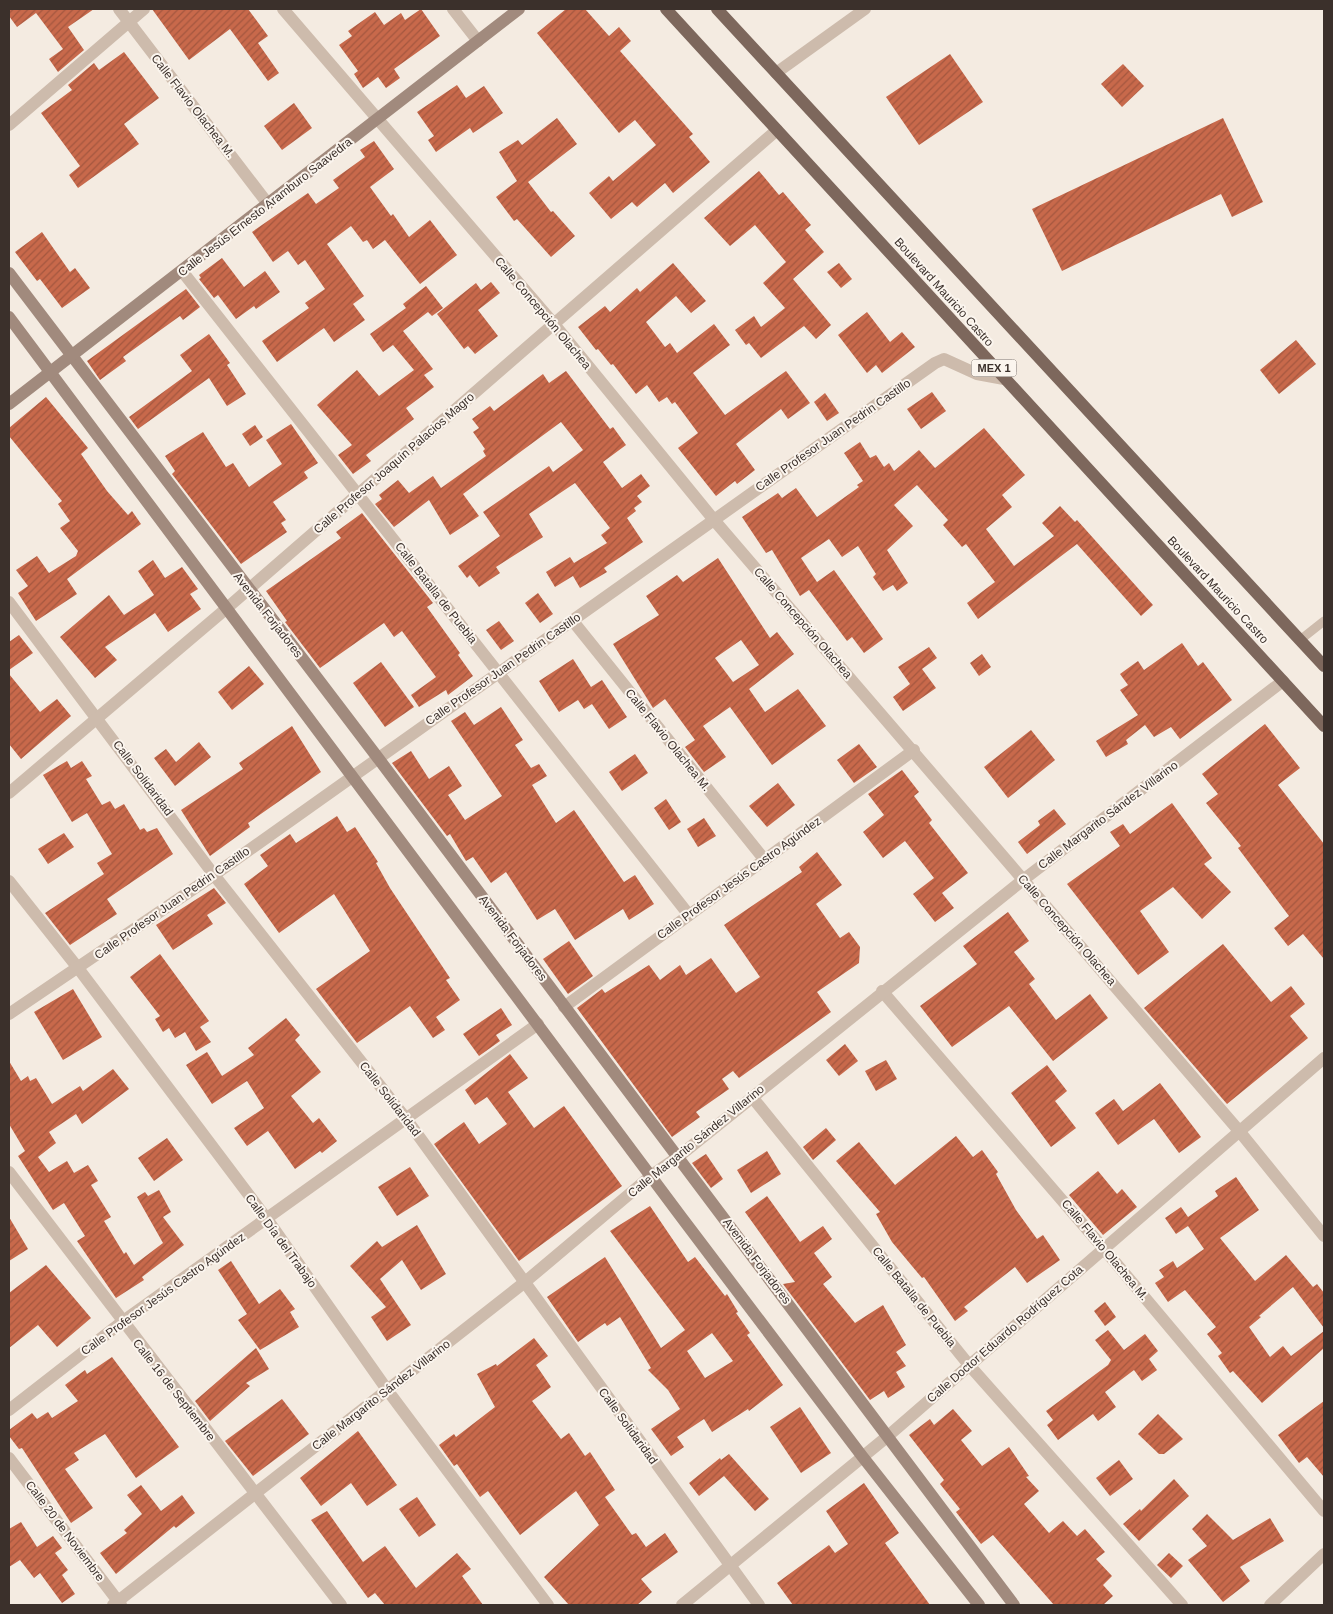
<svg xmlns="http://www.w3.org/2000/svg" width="1333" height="1614" viewBox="0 0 1333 1614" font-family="Arial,sans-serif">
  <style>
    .building { fill: url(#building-hatch); fill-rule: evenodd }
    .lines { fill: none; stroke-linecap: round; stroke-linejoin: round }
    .lane { stroke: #cdbbac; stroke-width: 9 }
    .street { stroke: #cdbbac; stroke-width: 12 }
    .secondary { stroke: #a18a7d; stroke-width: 12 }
    .primary { stroke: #7d675c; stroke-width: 12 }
    .labels { text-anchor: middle; stroke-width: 4; stroke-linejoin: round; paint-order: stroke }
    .shield { fill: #fbf5ee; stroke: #756b66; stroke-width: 1 }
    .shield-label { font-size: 11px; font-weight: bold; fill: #3b302b }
    .street-label { font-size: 12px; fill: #3b302b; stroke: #fbf5ee }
  </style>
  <defs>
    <pattern id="building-hatch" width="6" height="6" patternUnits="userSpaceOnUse" patternTransform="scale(1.25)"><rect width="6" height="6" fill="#c8694b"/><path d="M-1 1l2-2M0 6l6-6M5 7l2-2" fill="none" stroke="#a4573f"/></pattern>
  </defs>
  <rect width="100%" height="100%" fill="#f4ebe1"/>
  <g class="building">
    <polygon points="9,9 94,9 68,27 84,50 58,72 49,59 63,49 36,13 17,27 9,16"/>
    <polygon points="152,9 248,9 268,36 258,43 279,73 268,81 230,29 189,60"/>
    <polygon points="421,9 440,36 394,69 400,78 386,88 378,77 363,88 354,74 358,71 339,45 352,36 348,31 375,12 384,25 401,13 405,20"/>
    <polygon points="566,9 585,9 609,36 619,27 631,41 620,51 693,134 689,137 710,162 673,193 665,183 637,207 632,202 611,219 589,193 609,176 613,181 656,145 635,120 619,133 537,33"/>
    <polygon points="124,52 159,98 124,124 139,144 78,188 69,175 80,166 41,113 72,90 68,85 94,63 99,70"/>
    <polygon points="950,54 983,102 919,145 886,97"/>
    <polygon points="1123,64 1144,86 1122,107 1101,84"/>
    <polygon points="457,85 466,98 484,86 503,113 473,133 470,128 436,152 428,140 434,136 417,112"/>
    <polygon points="294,103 312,128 282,150 264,126"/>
    <polygon points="557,118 577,144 528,182 551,212 553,211 575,236 551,257 517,219 514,221 496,197 517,181 499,152 518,140 522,145"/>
    <polygon points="1223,118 1263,202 1232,217 1221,194 1062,271 1032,209"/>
    <polygon points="374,141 394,169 370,187 391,216 393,214 409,237 430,220 457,255 420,284 385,240 373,249 367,240 363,242 351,226 327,244 364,296 353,304 365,320 334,342 324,328 277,362 262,341 309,308 305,303 325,289 305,260 298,265 288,251 273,262 252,232 308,193 316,204 339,188 333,180 365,157 360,150"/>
    <polygon points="759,171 779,195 783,192 811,225 805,230 824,252 793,279 831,325 816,339 804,326 761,358 749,343 746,345 735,330 754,316 761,327 785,308 763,283 786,262 755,225 730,246 704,218"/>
    <polygon points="42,232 70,272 75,268 90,288 62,308 40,279 37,281 15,252"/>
    <polygon points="222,258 244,287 265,271 280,292 256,309 254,306 236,319 218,295 214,298 199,279 201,278 199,275"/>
    <polygon points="673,263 706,301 691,313 676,296 646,322 665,347 670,343 677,353 714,324 730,345 693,373 725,415 786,371 810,403 788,419 781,409 736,444 755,470 737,484 735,481 716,496 678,448 698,433 675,402 672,404 667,397 659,402 647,385 636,394 613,364 611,365 598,349 596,350 578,327 605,306 610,312 637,288 640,292"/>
    <polygon points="839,263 852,279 841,288 827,272"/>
    <polygon points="491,282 500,293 478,310 498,336 475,354 468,346 464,349 437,314 476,283 481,290"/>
    <polygon points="426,286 443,308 432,316 428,312 403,331 433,369 424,375 434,387 406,408 414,419 366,455 371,461 353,474 338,455 352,445 317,405 357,370 379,396 414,370 393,345 383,352 370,334 406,308 403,304"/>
    <polygon points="186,289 200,307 183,320 180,316 123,357 126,361 100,380 87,361"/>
    <polygon points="867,312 890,342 902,332 915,347 882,373 876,365 867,373 838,335"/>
    <polygon points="209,334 230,363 227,365 246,394 227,406 209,378 138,429 129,417 192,371 180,355"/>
    <polygon points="1296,340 1316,364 1279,394 1260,370"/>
    <polygon points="566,371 610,429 613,427 626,445 603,462 622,488 641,474 650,486 637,496 642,502 634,508 636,511 627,518 643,542 604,568 607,572 580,588 573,576 555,587 546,572 570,557 574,563 607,543 601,535 610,528 575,483 529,514 543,537 496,567 500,573 479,587 470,575 467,578 458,566 500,536 483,512 549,466 553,472 583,450 561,422 463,494 479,516 450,535 429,500 394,527 375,504 382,499 379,495 398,480 409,493 433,476 441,488 486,456 483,451 485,449 473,432 479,428 472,419 490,406 494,411 543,374 549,383"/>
    <polygon points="932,392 946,411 921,429 907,409"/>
    <polygon points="825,393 839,413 827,421 814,402"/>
    <polygon points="46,397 88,448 81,454 107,491 128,515 132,511 141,524 67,579 77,594 36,621 18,593 28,586 16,570 37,556 49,573 76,556 78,551 60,528 70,521 58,504 62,501 9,436 9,428"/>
    <polygon points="291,424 318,463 304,472 308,478 273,502 286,520 281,523 287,532 241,564 172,474 175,471 165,456 203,432 226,467 233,463 249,487 282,464 266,440"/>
    <polygon points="255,425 263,437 250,446 242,434"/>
    <polygon points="984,428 1025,475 1002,495 1012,507 986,529 1014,566 1054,536 1042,523 1060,506 1075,522 1077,520 1153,605 1141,616 1077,544 978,619 967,603 995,582 966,544 962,547 943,525 948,520 917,485 894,505 913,526 887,550 908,583 897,591 893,585 883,591 873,577 876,574 858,546 842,557 829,539 801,558 817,582 834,570 883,639 864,653 852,637 847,641 809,590 800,596 772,550 766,553 742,517 778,493 782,498 796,488 817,517 859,487 857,485 863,481 844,453 860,442 870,458 876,455 884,467 889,463 894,471 919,450 935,468"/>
    <polygon points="362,513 433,603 427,607 460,653 458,655 473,676 448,695 446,690 419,707 411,695 436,677 402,631 394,637 384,623 320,668 285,622 287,621 266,591 341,538 336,532"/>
    <path d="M718,558L770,638L777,632L794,654L749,689L765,712L798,689L826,726L772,765L730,707L703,726L726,757L704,772L685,747L695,740L665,699L653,708L613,644L659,615L646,596L677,575L683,582ZM741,640L759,665L733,682L715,658Z"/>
    <polygon points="153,560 165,578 182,567 198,589 190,594 201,609 168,632 155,613 105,647 117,660 95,678 60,637 109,595 124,615 154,595 138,571"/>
    <polygon points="538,593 553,614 540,623 525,603"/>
    <polygon points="499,621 514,641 501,650 486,630"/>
    <polygon points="19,635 33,653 9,670 9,642"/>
    <polygon points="1182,643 1198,666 1203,662 1232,700 1180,739 1171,727 1154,737 1145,725 1126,740 1128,744 1106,757 1096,741 1138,715 1120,690 1128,685 1120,674 1138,661 1144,670"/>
    <polygon points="929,647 937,658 922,669 936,688 903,711 893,697 910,684 898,667"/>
    <polygon points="982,654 991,667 979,676 970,663"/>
    <polygon points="573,659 591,687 602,680 627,717 609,729 592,704 584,709 578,700 559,712 539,681"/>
    <polygon points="381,662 414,707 385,727 353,683"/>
    <polygon points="249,666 264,684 232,710 218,692"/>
    <polygon points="9,674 40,712 57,699 71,716 21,759 9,744"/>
    <polygon points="501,707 523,740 515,745 531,768 539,764 547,776 532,785 556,823 574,810 624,882 635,875 654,904 629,920 623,909 575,940 555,909 537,920 506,872 491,883 473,857 466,861 450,834 447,836 392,763 411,751 429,779 449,766 462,786 448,795 465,820 502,796 451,721 465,712 474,725"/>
    <polygon points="1265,724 1300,768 1278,785 1324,844 1324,959 1303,934 1288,946 1274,928 1289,916 1238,848 1241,846 1206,803 1218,794 1202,774"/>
    <polygon points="292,726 321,772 248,823 250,827 210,856 181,810 243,769 239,763"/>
    <polygon points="1031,730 1055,760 1008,798 984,767"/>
    <polygon points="199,742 211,757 175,786 154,758 166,749 176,762"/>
    <polygon points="859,744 877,767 854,783 837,760"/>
    <polygon points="635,754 648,773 622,791 609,772"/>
    <polygon points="67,761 71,768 82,761 92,776 86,779 102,805 110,801 115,809 124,804 140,830 144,828 147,832 157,828 173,854 107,899 117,914 70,945 45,913 104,874 97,863 112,854 87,813 72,822 43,775"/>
    <polygon points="902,770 919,792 914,796 932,820 929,823 968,873 942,893 954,908 935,922 913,894 934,878 905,841 883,858 863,832 884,815 868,794"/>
    <polygon points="778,783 795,805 767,827 749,806"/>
    <polygon points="666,799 681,822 669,830 654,808"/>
    <polygon points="1172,803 1212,858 1204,864 1231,892 1202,919 1173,887 1140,911 1169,952 1138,975 1067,884 1120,846 1110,832 1123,824 1130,834"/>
    <polygon points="1054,809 1066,824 1027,854 1018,842 1040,825 1038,821"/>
    <polygon points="337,816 347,832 355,827 378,862 376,863 390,888 450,978 446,980 460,1000 436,1017 445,1030 433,1038 410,1006 357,1043 316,989 370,951 334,894 279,933 244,884 268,866 260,855 290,834 296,843"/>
    <polygon points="704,818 716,836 698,847 687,829"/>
    <polygon points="64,833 74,847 48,864 38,849"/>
    <polygon points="817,852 842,885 816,904 840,938 849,932 860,947 859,963 817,992 831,1012 739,1078 733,1071 722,1079 729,1089 696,1112 700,1117 672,1137 577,1008 602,989 605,993 649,965 660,980 680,965 686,975 711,958 736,993 760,977 724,925 802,872 799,867"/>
    <polygon points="214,888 226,903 207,915 213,924 173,950 156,925"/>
    <polygon points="1008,912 1029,941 1014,952 1035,979 1029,984 1056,1020 1090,994 1108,1018 1053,1061 1009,1006 952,1047 920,1006 977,964 963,946"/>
    <polygon points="569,941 593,976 568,994 543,959"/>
    <polygon points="1223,944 1271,1002 1291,986 1305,1004 1290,1016 1308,1038 1227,1104 1144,1008"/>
    <polygon points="160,954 209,1021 200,1027 211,1042 196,1051 185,1032 175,1038 169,1028 163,1032 155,1019 160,1016 130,977"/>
    <polygon points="73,989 102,1037 63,1060 34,1012"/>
    <polygon points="501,1008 512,1025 496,1035 500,1041 479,1056 463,1034"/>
    <polygon points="286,1018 300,1035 295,1040 321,1072 291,1096 313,1123 319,1118 337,1141 322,1153 320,1151 295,1169 268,1131 247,1146 234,1128 264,1108 247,1081 212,1104 186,1065 207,1052 222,1076 254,1055 248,1048"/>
    <polygon points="845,1044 858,1061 839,1076 826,1060"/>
    <polygon points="510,1054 528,1078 508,1092 534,1128 564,1106 622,1186 519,1261 434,1144 464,1122 479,1144 507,1124 487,1097 475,1105 465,1090"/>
    <polygon points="886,1060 897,1079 876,1091 865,1071"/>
    <polygon points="9,1061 21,1081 28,1076 30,1081 36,1078 52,1104 80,1086 83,1091 113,1069 129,1089 82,1124 76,1114 49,1132 56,1143 38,1157 49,1172 67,1161 74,1173 88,1165 98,1181 91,1185 111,1217 104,1221 124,1254 126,1252 134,1265 163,1243 137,1197 145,1192 148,1196 159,1190 171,1212 163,1217 184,1245 142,1277 144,1280 116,1298 77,1241 85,1236 64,1203 53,1210 18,1156 25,1151 9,1124"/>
    <polygon points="1047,1065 1067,1091 1055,1101 1076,1128 1051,1147 1011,1093"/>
    <polygon points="1160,1083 1201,1137 1179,1153 1154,1119 1118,1145 1095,1113 1114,1099 1123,1111"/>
    <polygon points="826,1128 836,1140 813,1160 803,1147"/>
    <polygon points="956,1136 973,1157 982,1150 998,1172 996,1174 1016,1210 1037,1239 1043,1235 1060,1260 1027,1283 1015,1267 964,1307 968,1311 955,1321 924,1277 922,1278 892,1242 876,1214 880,1212 836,1161 859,1142 895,1185"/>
    <polygon points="167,1138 183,1160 154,1181 138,1158"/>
    <polygon points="767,1151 781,1174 751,1193 737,1170"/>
    <polygon points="706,1154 723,1179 711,1188 692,1163"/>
    <polygon points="410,1167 429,1196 397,1216 378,1187"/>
    <polygon points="1098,1171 1117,1194 1122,1189 1137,1207 1103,1235 1069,1195"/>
    <polygon points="1236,1177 1259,1210 1220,1238 1255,1281 1286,1255 1313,1287 1317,1284 1324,1293 1324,1328 1293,1287 1259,1316 1261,1317 1249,1327 1270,1357 1283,1346 1291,1356 1324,1331 1324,1348 1262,1403 1233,1371 1230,1373 1218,1356 1222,1353 1207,1334 1216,1327 1185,1290 1168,1302 1155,1283 1164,1277 1159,1270 1173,1261 1177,1268 1204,1249 1188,1226 1176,1234 1165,1218 1181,1207 1188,1217 1218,1196 1215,1191"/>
    <polygon points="767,1196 800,1242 823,1226 832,1239 814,1253 832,1277 823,1284 855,1323 883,1305 906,1345 896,1352 906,1366 896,1372 905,1387 888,1398 884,1391 870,1400 783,1284 795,1282 745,1212"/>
    <path d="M650,1206L688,1262L695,1257L725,1296L727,1294L738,1312L736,1313L750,1333L747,1335L783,1385L749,1411L748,1409L712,1432L704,1419L677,1437L684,1447L671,1456L651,1429L680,1409L668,1390L648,1370L651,1368L620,1317L607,1326L605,1323L578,1342L547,1297L605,1257L661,1348L685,1330L610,1231ZM712,1333L733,1361L705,1378L687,1351Z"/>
    <polygon points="9,1217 28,1249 9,1261"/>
    <polygon points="417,1225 446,1274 421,1290 402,1260 380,1279 411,1325 387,1341 371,1317 386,1307 350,1266 377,1241 382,1247"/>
    <polygon points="231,1261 259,1304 280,1289 295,1309 290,1312 299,1327 260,1350 238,1320 247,1314 218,1270"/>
    <polygon points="46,1265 91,1318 57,1347 38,1325 9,1348 9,1293"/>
    <polygon points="1105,1302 1116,1317 1105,1326 1094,1311"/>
    <polygon points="1108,1330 1124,1350 1145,1334 1158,1351 1149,1359 1157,1370 1142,1381 1134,1370 1105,1392 1116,1407 1098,1421 1093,1414 1058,1440 1047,1425 1053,1420 1046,1411 1108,1365 1111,1360 1095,1340"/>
    <polygon points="534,1338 548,1356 536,1365 551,1387 532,1401 561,1439 569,1433 585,1456 590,1452 615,1490 605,1497 632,1535 636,1533 646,1547 665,1533 678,1552 641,1579 652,1592 637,1605 569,1605 544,1577 599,1525 576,1491 520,1535 488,1491 480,1497 457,1464 454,1466 439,1445 454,1434 456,1437 495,1407 477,1374 496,1364 497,1366"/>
    <polygon points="256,1348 269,1369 246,1383 250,1386 210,1421 195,1401"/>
    <polygon points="112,1357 179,1447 136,1478 105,1434 74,1453 79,1460 65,1469 93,1508 71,1523 22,1448 19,1449 9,1436 9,1430 32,1413 37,1419 48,1412 52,1418 78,1401 65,1385 85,1370 87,1374"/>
    <polygon points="282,1399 309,1434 253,1476 225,1441"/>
    <polygon points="1324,1401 1324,1477 1307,1457 1299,1463 1278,1435"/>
    <polygon points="800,1407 831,1453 801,1473 770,1427"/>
    <polygon points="953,1409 972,1431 961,1440 982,1466 1009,1447 1029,1476 1026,1477 1039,1491 1024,1504 1049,1533 1063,1521 1077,1536 1085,1529 1105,1552 1096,1559 1112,1576 1103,1585 1113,1596 1103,1605 1054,1605 993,1535 981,1544 956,1512 960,1509 940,1484 944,1480 909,1435 930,1419 934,1425"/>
    <polygon points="1158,1414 1183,1439 1164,1454 1159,1454 1138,1434"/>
    <polygon points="358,1431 397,1485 367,1506 351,1483 321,1506 300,1478"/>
    <polygon points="729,1454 769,1499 755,1511 724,1476 699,1496 689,1483 720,1458 721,1460"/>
    <polygon points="1119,1460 1133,1479 1110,1496 1096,1478"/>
    <polygon points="1174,1479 1189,1496 1139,1541 1123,1524 1140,1509 1141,1511"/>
    <polygon points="864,1483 899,1533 885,1543 930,1605 793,1605 777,1583 829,1545 835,1553 848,1544 826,1511"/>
    <polygon points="141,1485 161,1511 182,1495 195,1513 176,1528 174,1526 116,1574 100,1553 127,1533 124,1530 142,1514 127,1495"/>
    <polygon points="417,1497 436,1525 419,1537 399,1509"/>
    <polygon points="327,1511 363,1562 385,1546 416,1588 457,1553 471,1569 462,1576 483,1605 385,1605 375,1593 368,1598 311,1520"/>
    <polygon points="1207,1514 1233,1540 1270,1518 1284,1541 1240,1567 1250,1581 1223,1602 1188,1560 1207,1546 1192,1529"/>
    <polygon points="21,1522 37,1547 53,1536 62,1548 55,1553 68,1570 62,1575 75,1594 62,1603 40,1573 34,1578 20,1560 9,1567 9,1529"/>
    <polygon points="1169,1553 1183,1566 1171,1578 1157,1565"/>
  </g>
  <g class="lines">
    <polyline class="lane" points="1300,640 1324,621"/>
    <g class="street">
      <polyline points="119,9 268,204"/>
      <polyline points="283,9 554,324 714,520 1240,1132 1324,1236"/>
      <polyline points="453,9 478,41"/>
      <polyline points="776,73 865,9"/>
      <polyline points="9,125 144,9"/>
      <polyline points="182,271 689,915"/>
      <polyline points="9,602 214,875 407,1120 759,1605"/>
      <polyline points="572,620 764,859"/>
      <polyline points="9,793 227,608 777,130"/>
      <polyline points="9,881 78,968 267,1219 388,1391 548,1605"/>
      <polyline points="882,991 1104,1249 1324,1511"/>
      <polyline points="564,1007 914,750"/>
      <polyline points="9,1014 214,875 935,363 944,359 977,374 1004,379"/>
      <polyline points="752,1097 969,1365 1182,1605"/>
      <polyline points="9,1172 341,1605"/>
      <polyline points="9,1410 122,1322 538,1024"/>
      <polyline points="9,1458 121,1605"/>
      <polyline points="113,1605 525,1282 652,1175 678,1157 1023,880 1283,681"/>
      <polyline points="682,1605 888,1436 1324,1058"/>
      <polyline points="1270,1605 1324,1554"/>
    </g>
    <g class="secondary">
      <polyline points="9,273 378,758 1014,1605"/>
      <polyline points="9,317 682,1218 862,1456 979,1605"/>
      <polyline points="9,404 519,9"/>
    </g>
    <g class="primary">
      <polyline points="666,9 1324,726"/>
      <polyline points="717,9 1324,666"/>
    </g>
  </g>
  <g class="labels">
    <rect class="shield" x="971.5" y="359.5" width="45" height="17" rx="4"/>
    <g class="shield-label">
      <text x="994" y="372">MEX 1</text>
    </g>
    <g class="street-label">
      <text transform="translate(193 106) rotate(52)" y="4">Calle Flavio Olachea M.</text>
      <text transform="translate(265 207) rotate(-38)" y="4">Calle Jesús Ernesto Aramburo Saavedra</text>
      <text transform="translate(944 292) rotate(48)" y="4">Boulevard Mauricio Castro</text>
      <text transform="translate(543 313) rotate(50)" y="4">Calle Concepción Olachea</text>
      <text transform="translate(833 435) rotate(-35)" y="4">Calle Profesor Juan Pedrin Castillo</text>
      <text transform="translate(394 463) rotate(-41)" y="4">Calle Profesor Joaquín Palacios Magro</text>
      <text transform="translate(1218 590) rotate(47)" y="4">Boulevard Mauricio Castro</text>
      <text transform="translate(436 593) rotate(52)" y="4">Calle Batalla de Puebla</text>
      <text transform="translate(268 615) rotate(52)" y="4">Avenida Forjadores</text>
      <text transform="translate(803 623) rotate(49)" y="4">Calle Concepción Olachea</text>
      <text transform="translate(503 669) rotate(-35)" y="4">Calle Profesor Juan Pedrin Castillo</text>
      <text transform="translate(668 740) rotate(51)" y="4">Calle Flavio Olachea M.</text>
      <text transform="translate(143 778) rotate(53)" y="4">Calle Solidaridad</text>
      <text transform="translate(1108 815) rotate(-37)" y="4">Calle Margarito Sández Villarino</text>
      <text transform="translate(739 878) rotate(-36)" y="4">Calle Profesor Jesús Castro Agúndez</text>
      <text transform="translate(172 903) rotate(-35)" y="4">Calle Profesor Juan Pedrin Castillo</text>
      <text transform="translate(1067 930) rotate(49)" y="4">Calle Concepción Olachea</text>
      <text transform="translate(513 938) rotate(53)" y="4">Avenida Forjadores</text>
      <text transform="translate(390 1099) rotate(52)" y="4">Calle Solidaridad</text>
      <text transform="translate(696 1141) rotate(-39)" y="4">Calle Margarito Sández Villarino</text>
      <text transform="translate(281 1241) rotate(54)" y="4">Calle Día del Trabajo</text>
      <text transform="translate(1105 1250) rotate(50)" y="4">Calle Flavio Olachea M.</text>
      <text transform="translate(757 1261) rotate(53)" y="4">Avenida Forjadores</text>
      <text transform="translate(163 1294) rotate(-36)" y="4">Calle Profesor Jesús Castro Agúndez</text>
      <text transform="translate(914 1297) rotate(51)" y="4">Calle Batalla de Puebla</text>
      <text transform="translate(1005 1334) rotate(-41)" y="4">Calle Doctor Eduardo Rodríguez Cota</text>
      <text transform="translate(174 1390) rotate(52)" y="4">Calle 16 de Septiembre</text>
      <text transform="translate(381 1395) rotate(-38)" y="4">Calle Margarito Sández Villarino</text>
      <text transform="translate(628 1426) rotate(54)" y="4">Calle Solidaridad</text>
      <text transform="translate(65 1531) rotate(53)" y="4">Calle 20 de Noviembre</text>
    </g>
  </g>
  <rect width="1333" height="1614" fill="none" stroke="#3b302b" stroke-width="20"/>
</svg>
